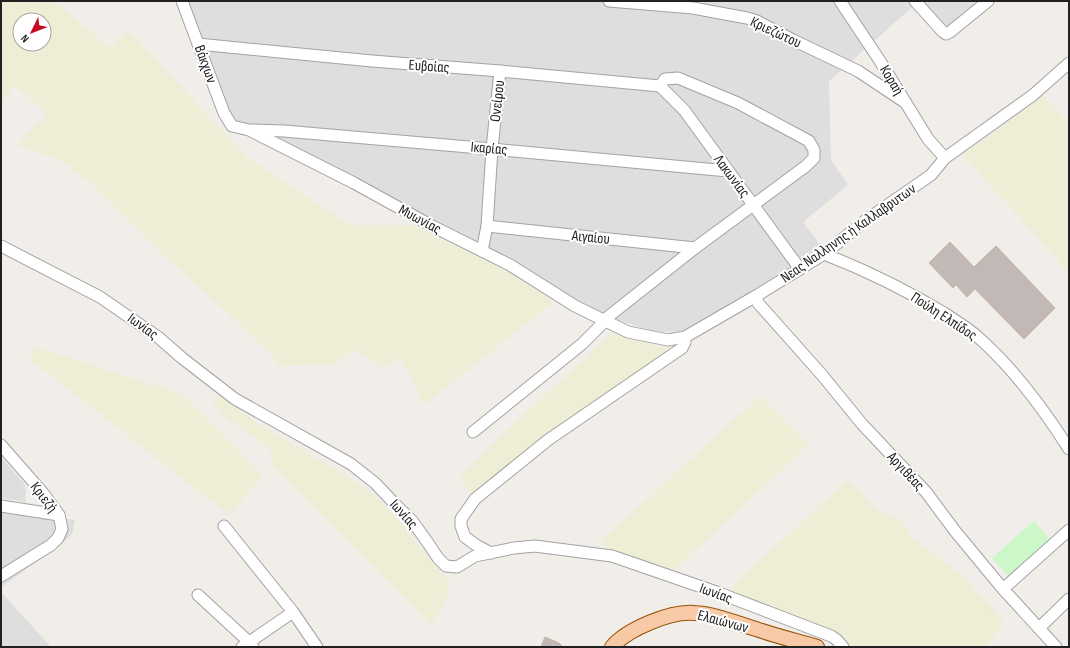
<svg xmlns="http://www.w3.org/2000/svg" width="1070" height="648" viewBox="0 0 1070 648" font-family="'Sofia Sans Condensed',sans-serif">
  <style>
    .residential { fill: #dfdede }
    .farmland { fill: #eeedd5; fill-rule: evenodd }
    .park { fill: #ccf7c9 }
    .building { fill: #c2b8b5; stroke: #c2b2ab }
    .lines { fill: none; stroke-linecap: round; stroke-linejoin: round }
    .minor-casing { stroke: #a2a2a2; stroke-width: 13 }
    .major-casing { stroke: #975307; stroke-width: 16 }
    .minor { stroke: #fff; stroke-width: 11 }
    .major { stroke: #f8c9a7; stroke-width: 14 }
    .labels { text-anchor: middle; stroke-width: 4; stroke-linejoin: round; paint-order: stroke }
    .street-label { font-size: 15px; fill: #212121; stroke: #fff }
  </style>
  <rect width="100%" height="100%" fill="#f1ede8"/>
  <g class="residential">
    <polygon points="185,1 919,1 829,81 831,160 848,185 803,222 822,247 795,267 687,331 654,332 612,318 576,303 235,123 229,115"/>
    <polygon points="921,1 977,1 946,29"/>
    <polygon points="1,457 25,485 26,502 1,498"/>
    <polygon points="1,509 75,520 72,534 58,547 1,587"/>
    <polygon points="1,592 51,647 1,647"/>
  </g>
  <g class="farmland">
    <path d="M1,1H53L110,48L128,30L249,159L350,225H413L499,267L550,298L551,304L425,404L418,398L417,387L400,357L383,368L354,349L334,364L279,366L271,353L164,255L90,183L59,159L17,145L47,114L15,86L1,104ZM20,20H44V44H20Z"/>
    <polygon points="1043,95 1069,124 1069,272 962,154 1006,124"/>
    <polygon points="613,333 658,347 668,347 672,350 476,493 470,492 462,483 462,475 524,414 585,359 590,353"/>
    <polygon points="36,347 182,394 233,444 262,476 229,515 30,359"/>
    <polygon points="219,396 261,426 345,475 374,495 392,513 449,582 447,597 438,614 431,625 273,465 270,448 226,418 212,402"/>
    <polygon points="760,396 809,444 671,573 614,553 600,542"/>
    <polygon points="848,480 879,512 898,517 912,538 962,575 1005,623 985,647 850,647 843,641 727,593 744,575"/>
  </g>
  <polygon class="park" points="1034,521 1050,540 1008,576 992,558"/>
  <g class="building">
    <polygon points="950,242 974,267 996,246 1055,308 1024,339 975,289 967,297 956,285 953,288 929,263"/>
    <polygon points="545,637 559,643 563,647 541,647"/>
  </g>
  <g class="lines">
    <g class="minor-casing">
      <g id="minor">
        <polyline points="182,1 224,113 232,126 249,130 354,183 432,226 510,265 575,306 628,332 668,340 685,337 756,296 824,254 866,220 931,175 945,158 1033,95 1069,63"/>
        <polyline points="609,1 693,8 747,18 757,21 793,40 858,71 906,103"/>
        <polyline points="840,1 880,61 928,139 945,158"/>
        <polyline points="915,1 943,32 946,34 950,32 988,1"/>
        <polyline points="198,44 372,61 500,71 660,86"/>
        <polyline points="660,86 684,110 800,269"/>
        <polyline points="253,130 284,131 492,149 728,171"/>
        <polyline points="487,226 695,248"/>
        <polyline points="1,246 100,297 158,337 182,358 235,399 351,464 375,483 394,503 413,522 428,543 438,558 446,566 457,567 475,556 514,548 535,546 612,556 719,593 831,636 837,640 843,647"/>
        <polyline points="482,251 487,226 492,149 500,71"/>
        <path d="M824,254C865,270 906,290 944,313C956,321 968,328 979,338C1015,370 1043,408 1069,449"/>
        <polyline points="756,296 758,303 822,375 862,424 926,492 955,531 1003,589 1056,647"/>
        <polyline points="473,432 582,344 602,324 604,320 695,248 806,166 814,158 814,150 809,141 738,103 678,78 665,79 660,86"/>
        <polyline points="1,445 43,493 59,515 62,529 58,538 51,545 1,576"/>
        <polyline points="1,506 59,515"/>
        <polyline points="224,526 293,612 317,647"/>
        <polyline points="491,553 476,545 465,537 461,526 461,519 475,499 548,440 682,348 685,342 685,337"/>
        <polyline points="1003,589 1069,530"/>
        <polyline points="198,595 249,642 253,647"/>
        <polyline points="1039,628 1069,599"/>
        <polyline points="242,647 293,612"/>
      </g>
    </g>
    <g class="major-casing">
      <path id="major" d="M612,647C627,629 671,611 694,613C715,614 736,623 756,629C776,636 797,641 817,647"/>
    </g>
    <use href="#minor" class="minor"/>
    <use href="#major" class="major"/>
  </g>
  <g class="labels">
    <g class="street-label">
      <text transform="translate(776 32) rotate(25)" y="5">Κριεζώτου</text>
      <text transform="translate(206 64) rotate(70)" y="5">Βάκχων</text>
      <text transform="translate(429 66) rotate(4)" y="5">Ευβοίας</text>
      <text transform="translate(892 80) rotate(59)" y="5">Κοραή</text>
      <text transform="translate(497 101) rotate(-84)" y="5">Ονείρου</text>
      <text transform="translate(489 148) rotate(5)" y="5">Ικαρίας</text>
      <text transform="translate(732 176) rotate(53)" y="5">Λακωνίας</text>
      <text transform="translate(420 219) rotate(28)" y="5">Μυωνίας</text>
      <text transform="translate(848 233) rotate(-35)" y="5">Νεας Nαλληνης ή Καλλαβρυτων</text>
      <text transform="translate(591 237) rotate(6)" y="5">Αιγαίου</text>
      <text transform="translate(944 316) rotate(33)" y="5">Πούλη Ελπίδος</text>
      <text transform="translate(143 326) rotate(36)" y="5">Ιωνίας</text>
      <text transform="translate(906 471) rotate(47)" y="5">Αργιθέας</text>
      <text transform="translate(44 497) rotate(52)" y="5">Κριεζή</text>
      <text transform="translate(404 514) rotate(48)" y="5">Ιωνίας</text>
      <text transform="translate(716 593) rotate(20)" y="5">Ιωνίας</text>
      <text transform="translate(723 621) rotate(15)" y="5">Ελαιώνων</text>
    </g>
  </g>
  <rect width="1070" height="648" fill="none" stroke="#212121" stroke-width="4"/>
  <g transform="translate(32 32) rotate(227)"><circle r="19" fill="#ffffff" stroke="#a6a6a6"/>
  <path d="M0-3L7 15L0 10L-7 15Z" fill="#c90a25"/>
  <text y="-6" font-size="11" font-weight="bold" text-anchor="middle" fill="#212121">N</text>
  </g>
</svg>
